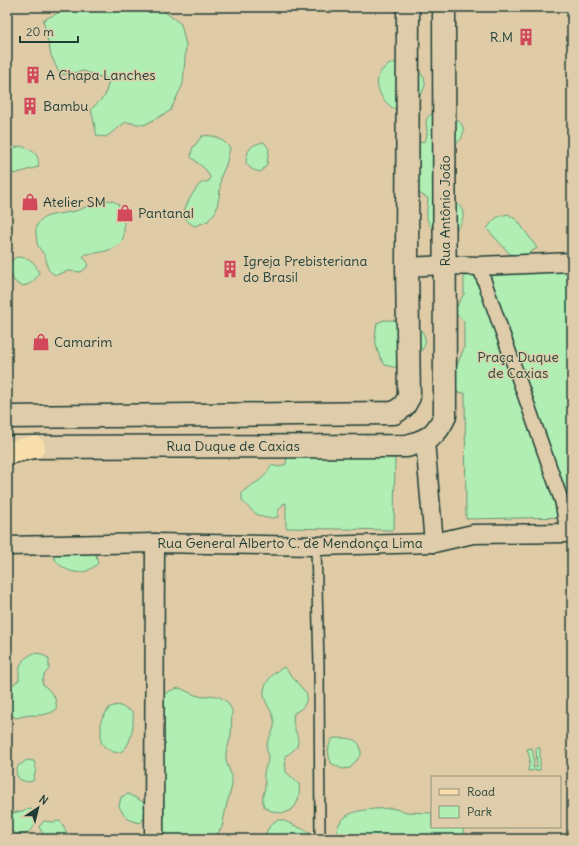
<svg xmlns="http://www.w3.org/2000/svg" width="579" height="846" viewBox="0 0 579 846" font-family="Delius,sans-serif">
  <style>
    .green { fill: #b0eeb4; stroke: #689674 }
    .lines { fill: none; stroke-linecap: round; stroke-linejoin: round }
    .service-casing { stroke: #1f3d34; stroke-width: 12 }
    .pedestrian-casing { stroke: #1f3d34; stroke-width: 16 }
    .minor-casing { stroke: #1f3d34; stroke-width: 21 }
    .secondary-casing { stroke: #1f3d34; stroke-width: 25 }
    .primary-casing { stroke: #1f3d34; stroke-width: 25 }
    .service { stroke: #deccaa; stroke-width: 9 }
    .pedestrian { stroke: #deccaa; stroke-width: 13 }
    .minor { stroke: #deccaa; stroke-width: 18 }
    .secondary { stroke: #deccaa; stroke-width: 22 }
    .primary { stroke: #f8deab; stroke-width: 22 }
    .labels { text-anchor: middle; stroke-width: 3; stroke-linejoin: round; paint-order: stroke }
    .poi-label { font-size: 14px; fill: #1f3d34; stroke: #deccaa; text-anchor: start }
    .street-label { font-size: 14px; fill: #1f3d34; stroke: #deccaa }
    .park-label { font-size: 14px; fill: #26463a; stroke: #deccaa }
  </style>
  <rect width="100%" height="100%" fill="#dfcca7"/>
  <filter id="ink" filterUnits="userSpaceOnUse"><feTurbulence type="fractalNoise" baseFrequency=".025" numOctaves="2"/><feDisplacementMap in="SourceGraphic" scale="8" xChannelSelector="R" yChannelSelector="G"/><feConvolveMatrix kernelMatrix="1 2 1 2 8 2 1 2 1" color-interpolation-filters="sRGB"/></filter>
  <g filter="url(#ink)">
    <g class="green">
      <polygon points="61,7 114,7 114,9 161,9 181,24 186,45 183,84 170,111 144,125 126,122 106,137 97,136 91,109 105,96 109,80 84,71 60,75 51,55 43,20 60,12"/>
      <path d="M406,62C413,67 423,72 425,81C427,92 410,108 400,109C396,110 391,107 389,105C375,93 372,73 390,64C395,62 401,62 406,62Z"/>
      <path d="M438,111C449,115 469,121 462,137C461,141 456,143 454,147C453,150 453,192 453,199C469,213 464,221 452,235L443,237C424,223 426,220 428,198L414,191L413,145L425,141C432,128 417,118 438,111Z"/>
      <path d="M202,136C215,134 222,139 230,148L226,165L221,176L219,197L216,211L208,221L195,226C191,224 185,220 184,215C183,208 195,189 200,184C203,182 206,182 209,181L210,177L206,170L191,157L192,149Z"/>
      <path d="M264,142L269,149L267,164L261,172L253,170L246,164C247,150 249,145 264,142Z"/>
      <path d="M20,146C31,149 41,154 38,167L14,174L7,166V154L12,149Z"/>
      <path d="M101,200C108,200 114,200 119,205C124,212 127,238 120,244C112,251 95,254 85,254L83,257L88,263L87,267L81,272L68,271L56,275C42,269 50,261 43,253C35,243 38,245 36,234C34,214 56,215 70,212C80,211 91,204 101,200Z"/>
      <path d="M508,214L518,221L537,248L525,256L510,254L487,229C494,218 496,217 508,214Z"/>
      <path d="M16,257C28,257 37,262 39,274C25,295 10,285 9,264Z"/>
      <polygon points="572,267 572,517 466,519 465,393 455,392 451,380 464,348 464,322 454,311 464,294 464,272 561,272"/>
      <path d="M384,320L415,321C419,327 427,336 425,344C423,351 408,368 401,368C396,368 390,366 385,365C375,351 374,339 377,323Z"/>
      <path d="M287,456L395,458L394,530L286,528V503L283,504L278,511V517C260,521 255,513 242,501V493C253,481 263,484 271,465L279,467L286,464Z"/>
      <path d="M68,535L77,536L95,551L98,563C79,583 55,568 48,546L52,539Z"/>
      <path d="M34,653L42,654L49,659V669L44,675L42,683C51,693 58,696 56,710C42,719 31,712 17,718L10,715L7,711V693L12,685L19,680C19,665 20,660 34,653Z"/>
      <path d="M284,667L307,694C306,705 304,708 294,713C289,733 311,742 285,756L286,772L299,784C302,809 286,821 264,807C260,794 266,793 265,783C265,780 263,777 264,774C264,769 268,764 268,759C268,754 266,750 267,744C268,738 273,733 274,727C277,713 262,704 264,690C266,680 275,671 284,667Z"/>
      <path d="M180,688L195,695L203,697L211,695L220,697L227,702L232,710L231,736L226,753V761L232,777V786L227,803L222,827L214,839H205L196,836L189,837L185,839H165L159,834L157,756L166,743L156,730L153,706C161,696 167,690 180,688Z"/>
      <path d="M118,705L133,712C135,733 126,770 101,743V720L110,707Z"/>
      <path d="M336,738C350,738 362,738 361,755L350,768L342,769L331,763C328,755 327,747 332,739Z"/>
      <polygon points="532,748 534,759 533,768 537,767 536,748 540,748 540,770 528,771 530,759 527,749"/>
      <path d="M26,760L34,761L36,769L33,781C22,784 11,776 19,765L23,763Z"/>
      <path d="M128,794L142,801L147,805L146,816L140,823C127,820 125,818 119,806L121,797Z"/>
      <path d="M391,808L407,812L432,813V827H463L464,839H340L336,833C341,807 369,810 391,808Z"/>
      <path d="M30,809L37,813L35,825L27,834C10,837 7,826 7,812L13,813Z"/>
      <path d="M277,820H282L305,830L309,833L312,839H264C266,831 270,824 277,820Z"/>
      <polygon points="44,821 52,822 60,821 63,825 66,832 63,839 46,839 39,827"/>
    </g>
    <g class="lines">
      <g class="service-casing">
        <polyline id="service" points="316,546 319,667 320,839"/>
      </g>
      <g class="pedestrian-casing">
        <polyline id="pedestrian" points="479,266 562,502 567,533"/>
      </g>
      <g class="minor-casing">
        <g id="minor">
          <polyline points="407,267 445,265 479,266 572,262"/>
          <polyline points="425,441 434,543"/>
          <polyline points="7,546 155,543 316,546 434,543 473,534 572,533"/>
          <polyline points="154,839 155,543"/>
        </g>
      </g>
      <g class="secondary-casing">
        <g id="secondary">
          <polyline points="7,417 394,413 404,406 409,397 407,267 408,7"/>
          <path d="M14,447L407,446C428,440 436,436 445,416L444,7"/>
        </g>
      </g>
      <g class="primary-casing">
        <polyline id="primary" points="7,453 34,447"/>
      </g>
      <use href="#service" class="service"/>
      <use href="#pedestrian" class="pedestrian"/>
      <use href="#minor" class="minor"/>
      <use href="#secondary" class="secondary"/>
      <use href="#primary" class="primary"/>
    </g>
  </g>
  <defs>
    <g id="building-bare" transform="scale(1.38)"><path d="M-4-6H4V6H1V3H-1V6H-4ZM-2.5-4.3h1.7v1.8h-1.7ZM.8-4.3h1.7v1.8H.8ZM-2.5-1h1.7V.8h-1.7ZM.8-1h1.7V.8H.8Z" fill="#d1495b" stroke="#deccaa" stroke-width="2.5" paint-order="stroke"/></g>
    <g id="shop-bare" transform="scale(1.38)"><path d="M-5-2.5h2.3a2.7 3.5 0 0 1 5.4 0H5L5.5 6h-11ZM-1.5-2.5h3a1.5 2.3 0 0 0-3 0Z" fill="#d1495b" stroke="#deccaa" stroke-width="2.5" paint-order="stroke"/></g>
  </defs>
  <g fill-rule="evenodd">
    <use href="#building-bare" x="526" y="37"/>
    <use href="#building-bare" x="33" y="75"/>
    <use href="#building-bare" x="30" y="106"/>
    <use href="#shop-bare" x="30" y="202"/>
    <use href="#shop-bare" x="125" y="213"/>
    <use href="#building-bare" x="230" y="269"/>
    <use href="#shop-bare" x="41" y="342"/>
  </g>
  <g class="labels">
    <g class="poi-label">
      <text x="513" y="42" text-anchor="end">R.M</text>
      <text x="46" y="80">A Chapa Lanches</text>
      <text x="43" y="111">Bambu</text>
      <text x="43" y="207">Atelier SM</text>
      <text x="138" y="218">Pantanal</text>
      <text x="243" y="266">Igreja Prebisteriana<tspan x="243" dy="16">do Brasil</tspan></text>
      <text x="54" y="347">Camarim</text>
    </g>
    <g class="street-label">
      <text transform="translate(445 211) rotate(-90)" y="5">Rua Antônio João</text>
      <text x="233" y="451">Rua Duque de Caxias</text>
      <text x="290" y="548">Rua General Alberto C. de Mendonça Lima</text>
    </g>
    <g class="park-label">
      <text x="518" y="362">Praça Duque<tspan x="518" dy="16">de Caxias</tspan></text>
    </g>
  </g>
  <rect width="579" height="846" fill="none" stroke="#deccaa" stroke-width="24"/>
  <rect x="12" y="12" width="555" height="822" fill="none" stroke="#1f3d34" stroke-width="1.5" filter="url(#ink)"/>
  <rect x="431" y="776" width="130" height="52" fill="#deccaa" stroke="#92937b"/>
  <rect x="439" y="789" width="20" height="6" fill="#f8deab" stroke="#92937b"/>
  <text x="467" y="796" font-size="12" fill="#1f3d34">Road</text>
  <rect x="439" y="806" width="20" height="12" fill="#b0eeb4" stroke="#92937b"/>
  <text x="467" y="816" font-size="12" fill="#1f3d34">Park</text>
  <g transform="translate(38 808) rotate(35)" stroke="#deccaa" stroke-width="3" paint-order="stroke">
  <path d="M0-3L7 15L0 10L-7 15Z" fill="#1f3d34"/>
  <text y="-6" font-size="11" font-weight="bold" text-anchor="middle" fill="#1f3d34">N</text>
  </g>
  <path d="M20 36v6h58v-6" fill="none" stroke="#1f3d34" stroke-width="2"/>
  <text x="26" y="36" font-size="12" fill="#1f3d34" stroke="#deccaa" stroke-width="3" paint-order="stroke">20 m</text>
</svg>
